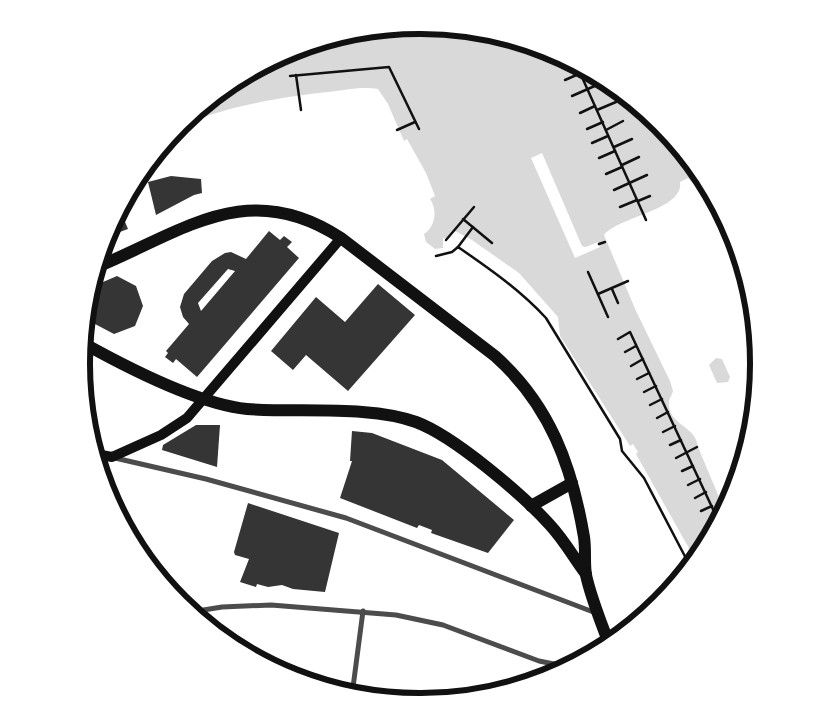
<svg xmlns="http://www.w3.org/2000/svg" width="840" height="727" viewBox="0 0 840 727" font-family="Commissioner,sans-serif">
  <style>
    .water { fill: #d9d9d9 }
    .pier { fill: #fff }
    .building { fill: #353535; fill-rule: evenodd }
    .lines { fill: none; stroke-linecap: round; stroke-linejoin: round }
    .path { stroke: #111; stroke-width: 2.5 }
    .minor { stroke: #4c4c4c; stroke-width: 5 }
    .secondary { stroke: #111; stroke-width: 10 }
    .primary { stroke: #111; stroke-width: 12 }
    .trunk { stroke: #111; stroke-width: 12 }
    .rim { fill: none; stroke: #111; stroke-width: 6 }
  </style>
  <rect width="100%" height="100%" fill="#fff"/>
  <g class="water">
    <path d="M420,25L486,32L550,51L608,82L660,124L702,176L707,185L694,184L688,178L680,182C684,210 619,216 604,235L636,311L670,381L673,391C672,395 669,399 669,402C667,425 696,425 698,447L724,509L695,559L636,454L638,452L633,444L630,446L560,336L558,317L519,273L472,240L453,230L446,238H443V248L435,249L426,242L424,234C435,227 438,210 430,199L435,196L426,173L407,139L404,141L388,104L378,89C360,86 346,90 328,92C287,96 213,108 177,129L232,82L291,51L354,31Z"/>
    <polygon points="716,358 722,359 730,377 728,382 717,383 709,365"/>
  </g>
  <polygon class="pier" points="542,153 582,246 586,247 598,242 600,247 575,258 531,158"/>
  <g class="building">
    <polygon points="171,176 201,179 202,193 194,195 156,215 148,182"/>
    <polygon points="120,210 128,229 106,237 107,234"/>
    <path d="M269,231L280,240L284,236L292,242L287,247L299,258L197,377L176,359L173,363L165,357L168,353L166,351L189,324L183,317L180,307L184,294L212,261L225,253L231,252L246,259ZM228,269L235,271L201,311L198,303Z"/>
    <polygon points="117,276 136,286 143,306 135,326 114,334 95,324 87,304 96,285"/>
    <polygon points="378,284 415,315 348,391 306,355 293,370 271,351 316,297 345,322"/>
    <polygon points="86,413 95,415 89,434 88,429"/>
    <polygon points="196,425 220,425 217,467 162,450 163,445"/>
    <polygon points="352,431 372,433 442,460 514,520 488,553 431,533 432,530 419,525 417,528 340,498 352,461 350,461"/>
    <polygon points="248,503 339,533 325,592 293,589 282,585 268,587 257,584 256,587 240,582 249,559 235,555 234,552"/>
  </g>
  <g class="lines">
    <g class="path">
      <polyline points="559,65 568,61"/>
      <polyline points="577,66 646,220"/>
      <polyline points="296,75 301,110"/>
      <polyline points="290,76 389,67 419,129"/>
      <polyline points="565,80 581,73"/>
      <polyline points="572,96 606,81"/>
      <polyline points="597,110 616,102"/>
      <polyline points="580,113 595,106"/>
      <polyline points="587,129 603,122"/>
      <polyline points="397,130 415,122"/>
      <polyline points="606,130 623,121"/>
      <polyline points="592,143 608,136"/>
      <polyline points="614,147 632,139"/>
      <polyline points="599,158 615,151"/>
      <polyline points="622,165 639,157"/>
      <polyline points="689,168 694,166"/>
      <polyline points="606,174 622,167"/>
      <polyline points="614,190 647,175"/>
      <polyline points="638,201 650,196"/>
      <polyline points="620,207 637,200"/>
      <polyline points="463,219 492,243"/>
      <polyline points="446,240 474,207"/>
      <polyline points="599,244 605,242"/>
      <polyline points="458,247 473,227"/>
      <path d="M436,256L452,252L458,247C490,269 520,290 546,318L620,439L622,451L644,478L690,566"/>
      <polyline points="588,272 608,317"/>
      <polyline points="612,289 618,303"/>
      <polyline points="598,294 628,281"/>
      <polyline points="618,339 630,332 718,520"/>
      <polyline points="625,352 636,346"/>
      <polyline points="631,366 643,359"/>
      <polyline points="637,379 649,373"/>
      <polyline points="644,392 656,386"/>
      <polyline points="650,405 662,399"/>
      <polyline points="657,418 668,412"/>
      <polyline points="663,432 675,426"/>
      <polyline points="670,445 681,440"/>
      <polyline points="676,458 697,447"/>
      <polyline points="682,471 693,466"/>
      <polyline points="688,485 700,479"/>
      <polyline points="695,498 706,492"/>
      <polyline points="701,511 712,506"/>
    </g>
    <g class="minor">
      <polyline points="115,458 206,479 346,518 596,613"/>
      <polyline points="191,612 222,607 271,605 396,615 443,625 539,661 554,664 572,664"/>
      <polyline points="597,651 608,642"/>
      <polyline points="352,695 363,611"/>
    </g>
    <polyline class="secondary" points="96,454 112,457 161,435 187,418 341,238"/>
    <polyline class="primary" points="608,642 621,634"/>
    <g class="trunk">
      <path d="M97,267C184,231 248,177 341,238L495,356C550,405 572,466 584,537C586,550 584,563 586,575C591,598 601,622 609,644"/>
      <path d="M83,343C128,368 197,404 247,409C298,413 370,405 416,422C454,436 523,495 550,525C564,540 574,558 586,574"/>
      <polyline points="531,506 572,483"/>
    </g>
  </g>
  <path d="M0 0H840V727H0ZM419 34H421A329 329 0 0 1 750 363V364A329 329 0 0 1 421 693H419A329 329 0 0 1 90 364V363A329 329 0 0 1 419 34Z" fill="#fff" fill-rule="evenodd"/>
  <path class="rim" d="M419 34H421A329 329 0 0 1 750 363V364A329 329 0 0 1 421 693H419A329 329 0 0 1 90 364V363A329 329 0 0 1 419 34Z"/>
</svg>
